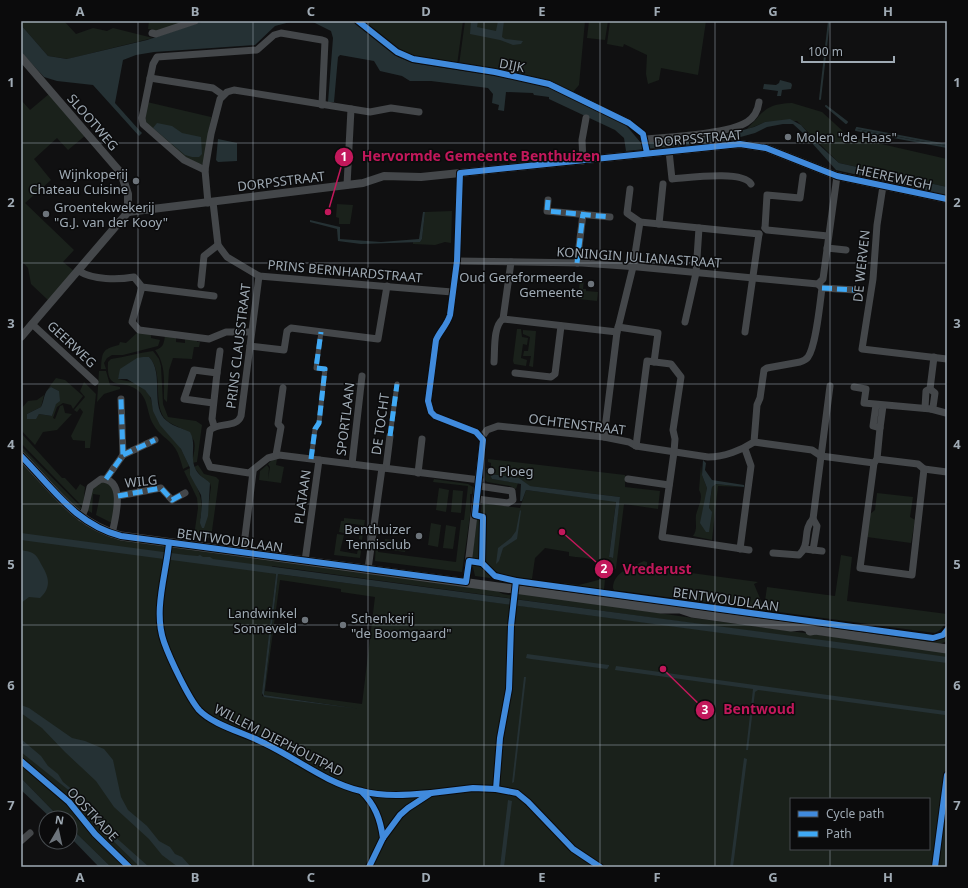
<svg xmlns="http://www.w3.org/2000/svg" width="968" height="888" viewBox="0 0 968 888" font-family="'Noto Sans',sans-serif">
  <style>
    .green { fill: #1a211b; fill-rule: evenodd }
    .water { fill: #253134 }
    .lines { fill: none; stroke-linecap: round; stroke-linejoin: round }
    .stream { stroke: #253134; stroke-width: 2 }
    .pedestrian { stroke: #44474a; stroke-width: 5 }
    .minor { stroke: #44474a; stroke-width: 7 }
    .tertiary { stroke: #44474a; stroke-width: 8 }
    .secondary { stroke: #484b4e; stroke-width: 9 }
    .quiet { stroke: #3fa9f5; stroke-width: 5; stroke-dasharray: 10 5; stroke-linecap: butt }
    .cycleway-casing { stroke: #0b0b0c; stroke-width: 8 }
    .cycleway { stroke: #408adc; stroke-width: 6 }
    .grid { fill: none; stroke: #9faab4; stroke-width: 1; stroke-opacity: 0.55 }
    .poi-dot { fill: #6d747b; stroke: #0b0b0c; stroke-width: 1.5 }
    .labels { text-anchor: middle; stroke-width: 3; stroke-linejoin: round; paint-order: stroke }
    .street-label { font-size: 13px; fill: #9faab4; stroke: #0b0b0c }
    .poi-label { font-size: 13px; fill: #9faab4; stroke: #0b0b0c; text-anchor: start }
    .leader { fill: none; stroke: #c2185b; stroke-width: 1.5 }
    .callout-dot { fill: #c2185b; stroke: #0b0b0c; stroke-width: 1.5 }
    .mark-label { font-size: 12px; text-anchor: middle; font-weight: bold; fill: #fff }
    .callout-label { font-size: 14px; text-anchor: middle; font-weight: bold; fill: #c2185b; stroke: #0b0b0c; stroke-width: 3; stroke-linejoin: round; paint-order: stroke }
    .neatline { fill: none; stroke: #9faab4; stroke-width: 1.5 }
    .grid-label { font-size: 13px; text-anchor: middle; font-weight: bold; fill: #9faab4 }
  </style>
  <rect width="100%" height="100%" fill="#101011"/>
  <g class="green">
    <polygon points="21,21 64,21 76,34 93,28 107,31 113,28 153,38 68,59 48,56 21,25"/>
    <polygon points="149,21 188,21 159,31 148,29"/>
    <polygon points="362,21 463,21 457,65 401,53"/>
    <polygon points="465,21 585,21 579,85 573,92 534,77 459,65"/>
    <polygon points="589,21 608,21 605,40 587,38"/>
    <polygon points="610,21 706,21 698,75 661,68 659,80 648,84 646,74 647,55 624,44 623,47 607,44"/>
    <polygon points="49,94 86,135 68,150 57,138 34,159 51,180 25,203 74,250 63,262 74,271 49,301 31,284 28,268 21,260 21,100 30,110"/>
    <polygon points="147,102 211,117 205,163 199,165 184,157 144,122"/>
    <path d="M792,103L822,112L846,134L855,138L947,159V187L839,163L797,121L765,122L746,130C764,112 764,104 792,103Z"/>
    <polygon points="337,204 353,205 350,224 339,224 339,218 336,217"/>
    <polygon points="452,211 451,243 445,242 435,245 413,244 413,242 420,242 422,239 425,212"/>
    <polygon points="580,279 584,280 583,289 586,289 586,291 598,292 597,301 578,299"/>
    <polygon points="517,329 521,329 522,337 528,338 527,345 523,344 521,358 527,360 526,366 514,364 513,361"/>
    <polygon points="523,330 536,331 533,367 529,366 531,356 523,356 524,351 528,351 530,337 523,334"/>
    <path d="M138,332L151,334V338L160,340L158,346L123,355H112L107,358L104,363L106,369H101C102,352 102,349 119,345L120,342L126,343Z"/>
    <path d="M165,335L176,337V342L185,343V338L197,340V342H200L199,347H194L192,359L173,358L169,370L167,402L164,399C164,382 166,364 155,350C163,348 164,344 165,335Z"/>
    <path d="M153,351L159,359L161,366L163,404L168,417L196,421L202,425L197,462L192,463C193,457 196,447 194,441C188,425 168,428 162,414C154,395 163,372 149,357L118,377V379C129,382 137,381 146,391C152,397 151,403 154,411C160,425 166,429 176,441C181,448 185,457 189,466L183,469C181,462 179,454 175,448C169,439 158,434 153,424C146,411 149,398 136,389C121,379 106,392 108,362L111,359C125,357 138,353 153,351Z"/>
    <polygon points="99,371 106,371 110,385 120,387 120,389 104,394 97,402"/>
    <polygon points="56,378 65,380 83,396 73,409 71,405 63,403 57,407 53,418 55,419 60,406 63,405 65,413 72,414 57,430 43,432 35,445 21,430 21,409 28,401 37,400 44,395 41,407 27,414 37,417 39,414 52,416 59,391 51,387 47,390"/>
    <polygon points="84,382 96,394 90,448 85,448 85,441 73,440 71,436 83,412 80,408 77,412 74,410 85,397 80,391"/>
    <polygon points="21,433 62,478 65,478 76,490 80,484 85,487 83,507 21,443"/>
    <polygon points="23,448 82,508 77,511 21,450"/>
    <polygon points="273,459 277,459 276,465 284,467 281,483 259,480 260,471 267,465 269,468 268,479 270,467 268,464"/>
    <path d="M488,459L625,475V487L660,491L658,509L624,504L616,568L610,577C604,556 587,559 569,556V552L545,548L535,558L532,579C515,577 497,577 485,564L487,519L481,512L482,503L520,508L526,490L616,501L609,557L612,558L620,497L529,486L519,478L491,474L492,479L518,483L516,489L510,486L487,482L485,480L486,468H491V463L488,462Z"/>
    <path d="M21,461L94,529L497,591L503,594L515,596L516,592L679,616L947,652V867H111L70,827V818H60L21,778ZM272,566L941,657L726,633L278,574L264,695L360,709L262,696L276,574L271,573ZM280,580L341,589V592L375,597L362,704L265,691ZM791,799H929V849H791Z"/>
    <path d="M198,465L204,474L216,477L219,480L211,538L194,536L198,508L197,498L184,471L190,468C195,488 206,497 200,519L208,509L211,487L210,483L201,476L194,467Z"/>
    <path d="M701,465L702,475L707,488L705,506L709,508L712,487L716,484L744,487L718,486L712,540L693,536C698,529 695,523 696,515C698,506 704,498 699,490Z"/>
    <polygon points="434,479 468,484 473,487 472,494 470,494 470,516 462,572 375,561 376,540 379,541 378,552 456,562 461,520 464,520 468,486 433,482"/>
    <polygon points="100,481 110,484 115,494 112,523 96,515 100,495 93,494 92,513 87,510 90,492 95,484 98,486"/>
    <polygon points="439,488 449,490 446,512 436,510"/>
    <polygon points="453,490 463,491 461,513 451,512"/>
    <polygon points="877,493 913,497 910,517 915,520 911,543 867,537 869,515 875,510"/>
    <polygon points="477,517 480,517 483,521 481,557 478,560 472,559"/>
    <polygon points="344,518 365,520 362,540 359,539 361,525 346,523 344,533 339,532 341,521 344,521"/>
    <polygon points="431,523 441,525 438,547 428,545"/>
    <polygon points="446,525 456,527 453,549 443,548"/>
    <polygon points="337,534 344,535 340,551 357,554 359,544 362,544 360,558 334,555"/>
    <polygon points="385,539 407,542 405,552 384,549"/>
    <path d="M841,555L852,557L847,601L947,614C947,621 943,630 935,633L614,590L613,588C613,572 632,567 644,561L647,562V567L758,582L754,584L764,608L767,587L835,596Z"/>
    <polygon points="472,562 481,564 492,575 490,578 475,576 473,567 471,567"/>
    <polygon points="602,579 605,579 604,590 564,584 564,583 579,585"/>
    <path d="M614,596L934,639L941,638L947,632V641L940,644L734,616C726,611 709,608 699,611L616,599Z"/>
  </g>
  <g class="water">
    <polygon points="204,21 294,21 275,26 255,45 154,52 136,55 123,60 115,103 140,131 142,133 139,136 93,85 57,81 44,77 21,52 21,25 48,56 67,59 147,40"/>
    <polygon points="311,21 354,21 398,57 413,63 515,79 550,87 625,124 641,143 729,134 754,127 765,122 790,119 801,125 817,143 839,163 947,187 947,195 836,170 804,134 793,124 783,124 767,127 755,133 726,141 626,151 624,138 615,130 549,99 549,97 534,95 533,93 506,92 504,111 498,110 499,105 492,103 493,94 488,88 431,81 410,81 402,76 380,71 374,61 340,55 338,57 334,102 328,102 333,38 331,31"/>
    <polygon points="471,21 478,21 477,27 496,31 498,21 504,21 502,37 505,39 523,41 521,44 513,45 500,40 470,34"/>
    <polygon points="780,80 791,83 792,85 791,89 782,90 781,96 777,96 778,91 763,89 764,84 776,85 779,83"/>
    <polygon points="157,123 172,126 182,133 201,137 202,154 199,157 192,157 185,155 153,128"/>
    <polygon points="218,139 237,143 237,161 218,162 216,160"/>
    <polygon points="423,212 425,212 422,239 420,242 361,244 338,241 337,229 310,222 310,220 340,227 340,239 381,242 419,239"/>
    <path d="M143,357H149C165,374 149,407 167,421C174,427 182,428 190,432C197,444 189,458 196,470C199,476 205,478 210,483L208,516L204,528H202L200,523L202,504L201,495L190,475V468L181,449L160,425L153,411L151,398L145,390L127,379H118L120,369L137,358Z"/>
    <path d="M51,387L59,391L60,401L56,404L52,416L39,414L36,419H27V414L41,407C45,399 43,392 51,387Z"/>
    <polygon points="703,460 706,463 705,470 712,480 744,485 744,487 716,484 712,487 709,508 712,512 709,532 706,532 700,523 707,488 702,475"/>
    <polygon points="491,474 519,478 530,486 620,497 613,558 609,557 616,502 526,490 522,501 520,501 521,484 492,479 490,475"/>
    <polygon points="520,510 521,511 517,539 503,548 499,561 496,564 498,548 511,538 516,531"/>
    <polygon points="21,533 186,555 198,556 200,555 203,557 210,557 213,559 237,562 912,652 947,657 947,663 278,574 264,695 360,709 264,697 262,693 276,574 21,540"/>
    <path d="M21,550C25,551 30,551 34,554C37,556 39,560 41,564C49,577 52,587 40,598L29,597L21,603Z"/>
    <polygon points="527,654 609,665 609,666 607,669 531,659 526,658"/>
    <polygon points="616,666 945,711 945,715 758,690 755,692 748,750 746,750 753,689 615,670"/>
    <polygon points="524,677 526,677 514,782 512,783"/>
    <polygon points="21,705 29,708 72,738 85,741 104,749 113,760 121,797 128,810 147,826 159,841 170,847 175,854 182,857 191,867 178,867 162,855 149,839 114,807 96,781 65,752 42,728 21,713"/>
    <polygon points="21,739 41,756 48,766 58,774 63,782 91,805 101,818 103,826 149,867 140,867 105,833 81,800 21,752"/>
    <polygon points="744,758 747,759 733,867 730,867"/>
    <polygon points="21,778 60,818 51,818 21,790"/>
    <polygon points="508,800 512,801 504,867 500,867"/>
    <polygon points="70,827 111,867 99,867 70,837"/>
  </g>
  <g class="lines">
    <g class="stream">
      <polyline points="820,99 829,21"/>
      <polygon points="826,106 847,122 846,123"/>
      <polyline points="857,128 856,130 947,147"/>
      <polyline points="857,128 947,145"/>
    </g>
    <g class="pedestrian">
      <polyline points="390,436 397,384"/>
      <polyline points="311,459 315,429 319,423 325,369 316,368 321,332"/>
    </g>
    <g class="minor">
      <polyline points="358,21 397,52 413,59 495,72 549,84 629,123 643,134 647,153"/>
      <polyline points="152,33 156,34 195,21"/>
      <polyline points="150,78 213,88 223,95"/>
      <path d="M645,139C669,137 729,134 747,122C755,117 758,110 759,102"/>
      <path d="M669,151L672,179C688,178 742,170 751,184"/>
      <polyline points="583,161 582,140 586,118"/>
      <polyline points="205,170 184,160 143,124 142,118 153,64 157,57 257,50 274,35 281,33 322,40 325,41 322,105"/>
      <path d="M460,173L457,261L450,315C447,325 440,331 436,340L428,401L431,412L435,416L476,432L483,440L466,582"/>
      <polyline points="347,185 351,109"/>
      <polyline points="883,186 877,225 873,279 862,349 947,359"/>
      <polyline points="630,189 627,213 640,222 759,234"/>
      <polyline points="548,200 547,211 610,217"/>
      <polyline points="213,202 218,245 227,257 259,276 452,292"/>
      <polyline points="208,203 205,170 211,134 220,99 227,92 234,90 370,112 391,108 419,112"/>
      <polyline points="659,224 663,184"/>
      <polyline points="765,228 767,195 800,198 803,176"/>
      <polyline points="765,228 767,230 828,236"/>
      <polyline points="827,248 846,250"/>
      <polyline points="457,261 582,263 638,267 818,284"/>
      <polyline points="577,263 583,214"/>
      <path d="M79,271C93,280 118,280 134,277L142,287L214,296"/>
      <path d="M259,276L241,416C237,428 219,422 210,430L206,458L210,467L249,473L268,458L279,455L480,480"/>
      <polyline points="201,285 204,256 218,245"/>
      <polyline points="142,287 132,322 139,330 209,339 226,332 251,332"/>
      <polyline points="822,288 856,290"/>
      <polyline points="503,319 617,332"/>
      <polyline points="503,319 511,262"/>
      <polyline points="685,322 696,273 699,228"/>
      <polyline points="32,324 95,382"/>
      <polyline points="618,327 658,333 654,362"/>
      <polyline points="745,332 759,234"/>
      <polyline points="250,346 284,350 287,331 291,328 378,339 387,286"/>
      <path d="M494,362C495,350 493,326 503,319"/>
      <polyline points="217,373 220,351"/>
      <polyline points="515,373 551,377 555,374 561,326"/>
      <polyline points="854,387 866,389 864,403 931,409 933,407 935,393 930,389"/>
      <polyline points="213,403 184,399 194,370 217,373 212,419 214,426"/>
      <polyline points="876,405 873,426 880,428 883,406"/>
      <polyline points="925,408 926,391 930,389 934,357"/>
      <polyline points="931,409 946,413"/>
      <path d="M482,437L487,430L498,426L604,437L629,442L636,446L708,457C724,457 742,450 754,442L757,405L760,398L764,370L767,368L800,362C803,361 806,360 808,357C816,346 820,303 822,288L818,284L823,279L837,176"/>
      <polyline points="604,437 617,332 633,267 640,222"/>
      <polyline points="754,442 812,450 821,456 874,463 877,459 918,464 924,469 947,472"/>
      <polyline points="636,446 647,361 671,364 681,377 673,430 675,439 674,452 662,537 749,550"/>
      <polyline points="123,455 155,440"/>
      <polyline points="276,455 281,427 278,424 283,388"/>
      <polyline points="877,459 880,428"/>
      <polyline points="874,463 860,568 912,575 924,469"/>
      <polyline points="352,464 362,376"/>
      <polyline points="386,468 390,436"/>
      <polyline points="418,473 422,439"/>
      <polyline points="106,479 123,455 121,399"/>
      <polyline points="628,479 669,485"/>
      <polyline points="118,496 161,488 172,500 185,493"/>
      <polyline points="477,499 508,503 513,500 512,491 479,486"/>
      <path d="M81,518L85,509L90,487L101,479C127,479 115,519 112,534"/>
      <polyline points="740,549 751,466 745,449"/>
      <polyline points="805,549 813,550 817,526 813,519"/>
      <polyline points="813,550 822,551"/>
      <polyline points="243,553 253,472"/>
      <path d="M773,553L799,555C811,544 802,530 813,519L830,386"/>
      <polyline points="305,561 319,460"/>
      <polyline points="368,569 382,468"/>
      <polyline points="21,841 30,833"/>
    </g>
    <g class="tertiary">
      <polyline points="21,57 121,173 128,194 128,212"/>
      <polyline points="128,212 363,183 384,176 421,177 460,173 740,144 766,148 837,176 947,199"/>
      <polyline points="21,337 128,212"/>
    </g>
    <g class="secondary">
      <path d="M21,456C53,488 75,524 121,536L661,609H680L692,613L791,627L802,626L815,630"/>
      <polyline points="810,631 815,630 947,649"/>
    </g>
    <g class="quiet">
      <polyline points="548,200 547,211 610,217"/>
      <polyline points="577,263 583,214"/>
      <polyline points="822,288 856,290"/>
      <polyline points="390,436 397,384"/>
      <polyline points="123,455 155,440"/>
      <polyline points="311,459 315,429 319,423 325,369 316,368 321,332"/>
      <polyline points="106,479 123,455 121,399"/>
      <polyline points="118,496 161,488 172,500 185,493"/>
    </g>
    <g class="cycleway-casing">
      <g id="cycleway">
        <polyline points="358,21 397,52 413,59 495,72 549,84 629,123 643,134 647,153"/>
        <path d="M21,456C53,488 75,524 121,536L466,582L469,561L482,563"/>
        <path d="M169,543C166,575 153,611 164,642C170,659 188,697 199,710C213,725 245,733 264,743C296,758 326,783 361,791C384,797 408,795 431,793"/>
        <path d="M482,563L483,519V517L475,515L483,440L476,432L435,416L431,412L428,401L436,340C440,331 447,325 450,315L457,261L460,173L740,144L766,148L837,176L947,199"/>
        <polyline points="482,563 495,576 516,581 933,638 943,635 947,630"/>
        <polyline points="21,761 69,802 95,834 129,867"/>
        <polyline points="496,789 500,738 509,689 511,626 516,581"/>
        <path d="M361,791C375,805 380,818 383,838"/>
        <polyline points="369,867 383,838 400,815 408,808 431,793 473,788 496,789 517,793 528,802 573,849 600,867"/>
        <polyline points="935,867 947,775"/>
      </g>
    </g>
    <use href="#cycleway" class="cycleway"/>
  </g>
  <path class="grid" d="M138,21V867M253,21V867M368,21V867M484,21V867M600,21V867M715,21V867M830,21V799M21,143H947M21,263H947M21,384H947M21,504H947M21,625H947M21,745H947M830,849V867"/>
  <g class="poi-dot">
    <circle cx="788" cy="137" r="4"/>
    <circle cx="136" cy="181" r="4"/>
    <circle cx="46" cy="214" r="4"/>
    <circle cx="591" cy="284" r="4"/>
    <circle cx="491" cy="471" r="4"/>
    <circle cx="419" cy="536" r="4"/>
    <circle cx="305" cy="620" r="4"/>
    <circle cx="343" cy="625" r="4"/>
  </g>
  <g class="labels">
    <g class="street-label">
      <text transform="translate(512 65) rotate(11)" y="5">DIJK</text>
      <text transform="translate(93 122) rotate(49)" y="5">SLOOTWEG</text>
      <text transform="translate(698 138) rotate(-5)" y="5">DORPSSTRAAT</text>
      <text transform="translate(894 177) rotate(12)" y="5">HEEREWEGH</text>
      <text transform="translate(281 181) rotate(-7)" y="5">DORPSSTRAAT</text>
      <text transform="translate(639 257) rotate(4)" y="5">KONINGIN JULIANASTRAAT</text>
      <text transform="translate(861 266) rotate(-84)" y="5">DE WERVEN</text>
      <text transform="translate(345 271) rotate(5)" y="5">PRINS BERNHARDSTRAAT</text>
      <text transform="translate(72 344) rotate(43)" y="5">GEERWEG</text>
      <text transform="translate(238 346) rotate(-83)" y="5">PRINS CLAUSSTRAAT</text>
      <text transform="translate(345 419) rotate(-83)" y="5">SPORTLAAN</text>
      <text transform="translate(380 424) rotate(-82)" y="5">DE TOCHT</text>
      <text transform="translate(577 424) rotate(7)" y="5">OCHTENSTRAAT</text>
      <text transform="translate(141 481) rotate(-6)" y="5">WILG</text>
      <text transform="translate(302 497) rotate(-82)" y="5">PLATAAN</text>
      <text transform="translate(230 540) rotate(8)" y="5">BENTWOUDLAAN</text>
      <text transform="translate(726 599) rotate(8)" y="5">BENTWOUDLAAN</text>
      <text transform="translate(279 740) rotate(27)" y="5">WILLEM DIEPHOUTPAD</text>
      <text transform="translate(93 814) rotate(47)" y="5">OOSTKADE</text>
    </g>
    <g class="poi-label">
      <text x="796" y="142">Molen "de Haas"</text>
      <text x="128" y="179" text-anchor="end">Wijnkoperij<tspan x="128" dy="15">Chateau Cuisine</tspan></text>
      <text x="54" y="212">Groentekwekerij<tspan x="54" dy="15">"G.J. van der Kooy"</tspan></text>
      <text x="583" y="282" text-anchor="end">Oud Gereformeerde<tspan x="583" dy="15">Gemeente</tspan></text>
      <text x="499" y="476">Ploeg</text>
      <text x="411" y="534" text-anchor="end">Benthuizer<tspan x="411" dy="15">Tennisclub</tspan></text>
      <text x="297" y="618" text-anchor="end">Landwinkel<tspan x="297" dy="15">Sonneveld</tspan></text>
      <text x="351" y="623">Schenkerij<tspan x="351" dy="15">"de Boomgaard"</tspan></text>
    </g>
  </g>
  <path class="leader" d="M328 212L344 157M562 532L604 569M663 669L705 710"/>
  <g class="callout-dot">
    <circle cx="328" cy="212" r="4"/>
    <circle cx="562" cy="532" r="4"/>
    <circle cx="663" cy="669" r="4"/>
    <circle cx="344" cy="157" r="10"/>
    <circle cx="604" cy="569" r="10"/>
    <circle cx="705" cy="710" r="10"/>
  </g>
  <g class="mark-label">
    <text x="344" y="161">1</text>
    <text x="604" y="573">2</text>
    <text x="705" y="714">3</text>
  </g>
  <g class="callout-label">
    <text x="481" y="161">Hervormde Gemeente Benthuizen</text>
    <text x="657" y="574">Vrederust</text>
    <text x="759" y="714">Bentwoud</text>
  </g>
  <rect width="968" height="888" fill="none" stroke="#0b0b0c" stroke-width="44"/>
  <rect x="790" y="798" width="140" height="52" fill="#0b0b0c" stroke="#464b4f"/>
  <rect x="798" y="811" width="20" height="6" fill="#408adc" stroke="#464b4f"/>
  <text x="826" y="818" font-size="12" fill="#9faab4">Cycle path</text>
  <rect x="798" y="831" width="20" height="6" fill="#3fa9f5" stroke="#464b4f"/>
  <text x="826" y="838" font-size="12" fill="#9faab4">Path</text>
  <g transform="translate(58 830) rotate(9)"><circle r="19" fill="#0b0b0c" stroke="#464b4f"/>
  <path d="M0-3L7 15L0 10L-7 15Z" fill="#6d747b"/>
  <text y="-6" font-size="11" font-weight="bold" text-anchor="middle" fill="#9faab4">N</text>
  </g>
  <path d="M802 56v6h92v-6" fill="none" stroke="#9faab4" stroke-width="2"/>
  <text x="808" y="56" font-size="12" fill="#9faab4" stroke="#0b0b0c" stroke-width="3" paint-order="stroke">100 m</text>
  <rect x="22" y="22" width="924" height="844" class="neatline"/>
  <g class="grid-label">
    <text x="80" y="16">A</text>
    <text x="195" y="16">B</text>
    <text x="311" y="16">C</text>
    <text x="426" y="16">D</text>
    <text x="542" y="16">E</text>
    <text x="657" y="16">F</text>
    <text x="773" y="16">G</text>
    <text x="888" y="16">H</text>
    <text x="11" y="87">1</text>
    <text x="957" y="87">1</text>
    <text x="11" y="207">2</text>
    <text x="957" y="207">2</text>
    <text x="11" y="328">3</text>
    <text x="957" y="328">3</text>
    <text x="11" y="449">4</text>
    <text x="957" y="449">4</text>
    <text x="11" y="569">5</text>
    <text x="957" y="569">5</text>
    <text x="11" y="690">6</text>
    <text x="957" y="690">6</text>
    <text x="11" y="810">7</text>
    <text x="957" y="810">7</text>
    <text x="80" y="882">A</text>
    <text x="195" y="882">B</text>
    <text x="311" y="882">C</text>
    <text x="426" y="882">D</text>
    <text x="542" y="882">E</text>
    <text x="657" y="882">F</text>
    <text x="773" y="882">G</text>
    <text x="888" y="882">H</text>
  </g>
</svg>
